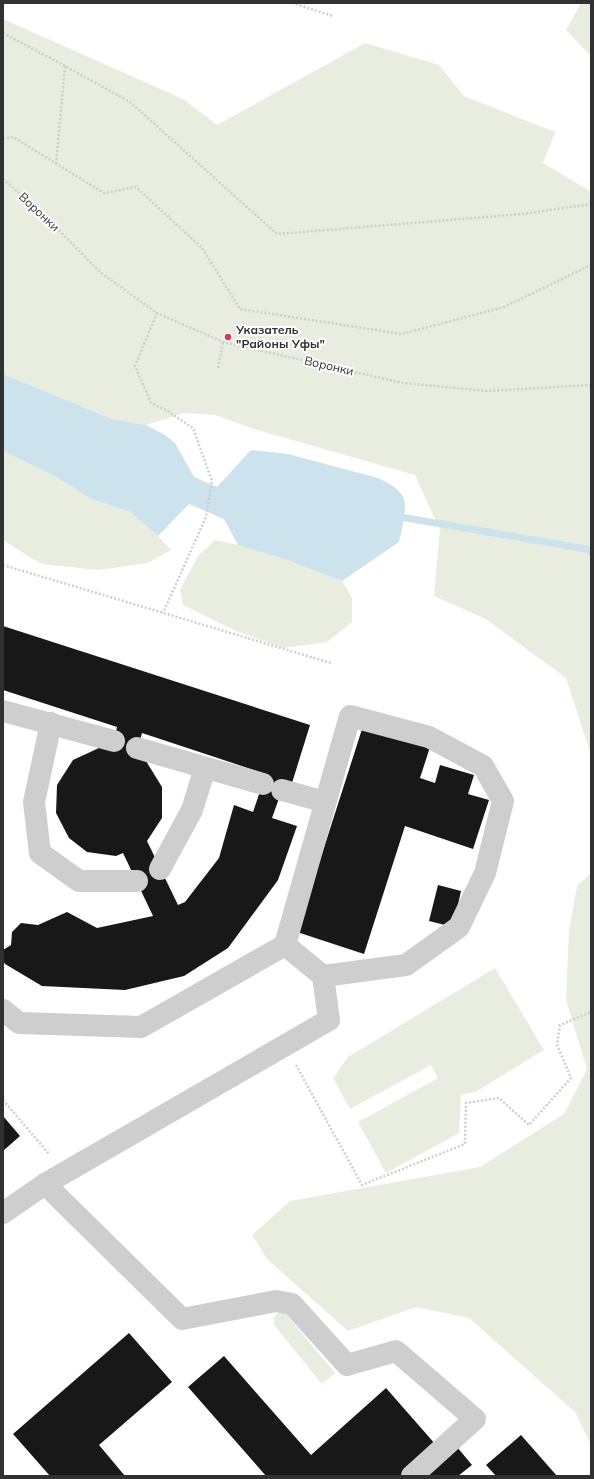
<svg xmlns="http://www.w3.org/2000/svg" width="594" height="1479" viewBox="0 0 594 1479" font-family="Mulish,sans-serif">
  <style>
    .green { fill: #e8eddf }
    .water { fill: #cce3ed }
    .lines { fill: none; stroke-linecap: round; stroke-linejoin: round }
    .stream { stroke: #cce3ed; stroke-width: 7 }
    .building { fill: #181818; fill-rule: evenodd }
    .path { stroke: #cecece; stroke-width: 2.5; stroke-dasharray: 2 2; stroke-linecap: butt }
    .minor { stroke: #cecece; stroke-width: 22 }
    .poi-dot { fill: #e53555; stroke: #fff; stroke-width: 1.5 }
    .labels { text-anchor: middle; stroke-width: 4; stroke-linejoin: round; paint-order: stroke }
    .street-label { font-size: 12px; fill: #313131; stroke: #fff }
    .poi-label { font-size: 12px; font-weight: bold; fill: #313131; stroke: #fff; text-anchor: start }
  </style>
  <rect width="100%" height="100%" fill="#fff"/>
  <g class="green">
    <polygon points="581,3 591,3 591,56 566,30"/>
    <polygon points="3,19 183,99 217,125 365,43 439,65 464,96 555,132 543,163 590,191 591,191 591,755 566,678 486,619 434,596 440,530 415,475 254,429 215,415 184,413 146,425 112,419 3,374"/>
    <polygon points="3,451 58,478 91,499 130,512 158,536 171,550 148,563 98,570 41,564 3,540"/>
    <polygon points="215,540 238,545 287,560 342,581 352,598 352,622 327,642 284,648 236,631 183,605 180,590 198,556"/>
    <polygon points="591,873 591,1445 575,1412 469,1318 416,1307 348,1331 267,1259 252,1235 290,1201 480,1167 564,1114 587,1069 566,1000 569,931 577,886"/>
    <polygon points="495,968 544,1050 477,1091 461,1095 459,1133 386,1173 358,1122 438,1078 431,1065 350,1109 333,1078 348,1057"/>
    <polygon points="278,1313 285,1313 335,1373 322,1384 274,1325 274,1318"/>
  </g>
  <path class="water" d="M3,374L112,419L146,425L165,435L175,443L194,477L217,487L251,450L288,454L378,478C389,483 403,490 405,503C406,510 401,534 399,542L342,581L287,560L238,545L224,519L189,504L158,536L130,512L91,499L58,478L3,451Z"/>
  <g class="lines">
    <polyline class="stream" points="395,516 586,549 591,552"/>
  </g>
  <g class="building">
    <path d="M3,626L310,725L292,783L282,790L272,818L297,826L278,880L228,948L184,976L125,990L42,986L5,964L3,961V950L11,945L12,932L21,923L38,925L67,912L97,928L153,916L123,853L116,856L87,852L69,838L56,813L57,785L73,760L114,741L117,727L3,690ZM142,733L266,774L253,812L234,805L219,858L185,902L178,905L147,841L162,818V787L146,761L136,754Z"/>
    <polygon points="363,726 430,747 420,778 435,783 440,765 474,775 468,794 489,800 473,849 405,826 364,954 297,932"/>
    <polygon points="438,885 461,891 453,927 429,921"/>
    <polygon points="3,1116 20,1136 3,1151"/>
    <polygon points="129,1333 172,1382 99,1445 125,1476 50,1476 13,1434"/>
    <polygon points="224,1356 311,1455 386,1388 436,1445 401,1476 266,1476 188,1387"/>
    <polygon points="521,1435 557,1476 496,1476 486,1465"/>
    <polygon points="457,1447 472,1465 458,1476 423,1476"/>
  </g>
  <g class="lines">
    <g class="path">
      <polyline points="292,3 333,16"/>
      <polyline points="3,33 65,66 130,102 277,234 523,214 591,204"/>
      <polyline points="3,139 13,137 104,193 136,187 202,248 240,309 402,334 504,307 591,265"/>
      <polyline points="56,164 65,66"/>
      <polyline points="3,179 40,211 100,272 157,313 223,342 403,383 487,391 591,385"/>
      <polyline points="157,313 135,366 151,403 166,410 193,428 212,481 206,517 163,613"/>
      <polyline points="218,368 223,342"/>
      <polyline points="3,565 331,663"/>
      <polyline points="296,1065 362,1185 465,1144 466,1103 499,1098 529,1125 571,1078 557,1045 560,1025 591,1012"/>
      <polyline points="3,1100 49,1154"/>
    </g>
    <g class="minor">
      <polyline points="3,711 114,741"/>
      <polyline points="51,723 34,802 40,853 79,881 137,881"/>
      <polyline points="137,748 263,784"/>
      <polyline points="282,790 325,802"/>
      <polyline points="160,869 192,810 205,768"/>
      <polyline points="285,945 350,716 429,737 483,766 503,801 485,873 459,927 406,965 323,976"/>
      <polyline points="3,1010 19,1023 141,1027 285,945 323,976 329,1020 45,1184 3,1213"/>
      <polyline points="45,1184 182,1319 276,1301 292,1304 347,1365 396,1351 475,1419 412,1476"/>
    </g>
  </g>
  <circle class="poi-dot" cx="228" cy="337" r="4"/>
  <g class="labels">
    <g class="street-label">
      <text transform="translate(39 212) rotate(43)" y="4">Воронки</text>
      <text transform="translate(329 366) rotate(13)" y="4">Воронки</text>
    </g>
    <g class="poi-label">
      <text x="236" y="334">Указатель<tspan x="236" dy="14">"Районы Уфы"</tspan></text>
    </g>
  </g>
  <rect width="594" height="1479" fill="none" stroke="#313131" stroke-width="8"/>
</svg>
